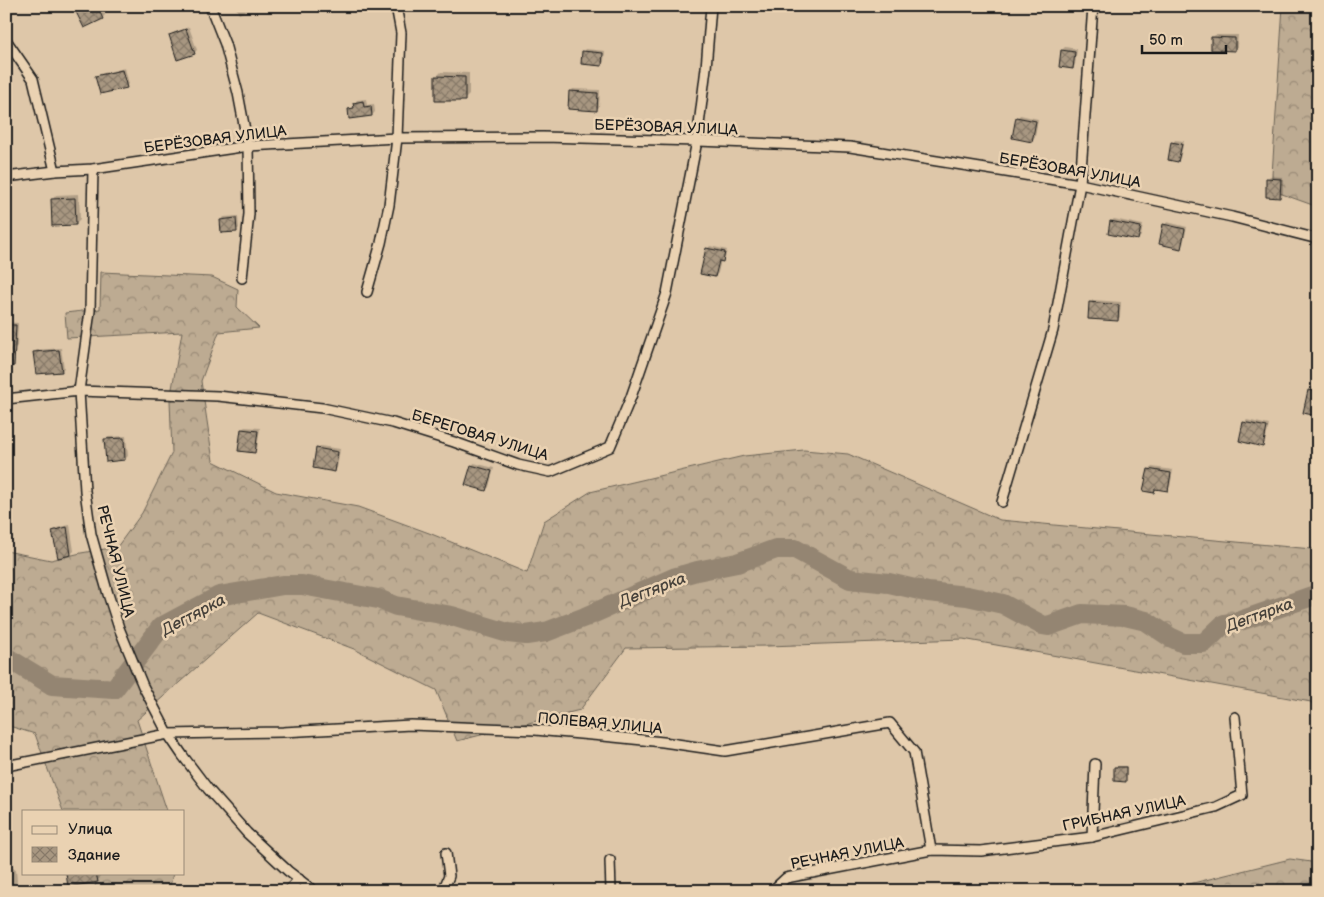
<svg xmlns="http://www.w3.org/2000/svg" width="1324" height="897" viewBox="0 0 1324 897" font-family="'Balsamiq Sans',sans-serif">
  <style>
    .forest { fill: url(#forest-crowns); stroke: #6c6457 }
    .shadow { fill: #0003 }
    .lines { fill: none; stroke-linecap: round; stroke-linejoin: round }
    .river { stroke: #948572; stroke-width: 20 }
    .building { fill: url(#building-cross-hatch); stroke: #1c1c1c }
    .minor-casing { stroke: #1c1c1c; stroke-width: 12 }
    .minor { stroke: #ead2b2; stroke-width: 9 }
    .labels { text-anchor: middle; stroke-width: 5; stroke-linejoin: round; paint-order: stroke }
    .street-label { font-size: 15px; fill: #1c1c1c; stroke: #ead2b2 }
    .water-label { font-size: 16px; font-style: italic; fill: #46413a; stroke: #ead2b2 }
  </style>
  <defs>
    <pattern id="forest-crowns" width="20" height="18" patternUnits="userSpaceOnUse" patternTransform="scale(1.25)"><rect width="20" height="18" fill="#bdab92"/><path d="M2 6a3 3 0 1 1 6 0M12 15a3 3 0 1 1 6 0" fill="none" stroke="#998a76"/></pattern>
    <pattern id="building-cross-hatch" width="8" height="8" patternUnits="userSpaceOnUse" patternTransform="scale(1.25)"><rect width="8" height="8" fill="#a89781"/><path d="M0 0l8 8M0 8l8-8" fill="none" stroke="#887a69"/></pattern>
  </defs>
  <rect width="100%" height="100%" fill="#dec7a9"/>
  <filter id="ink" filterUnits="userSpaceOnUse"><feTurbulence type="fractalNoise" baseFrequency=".02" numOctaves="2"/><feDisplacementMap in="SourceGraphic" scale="10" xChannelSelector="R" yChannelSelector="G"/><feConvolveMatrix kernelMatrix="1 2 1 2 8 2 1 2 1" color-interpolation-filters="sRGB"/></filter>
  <g filter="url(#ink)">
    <g class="forest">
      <polygon points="1283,6 1318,6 1318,207 1271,190"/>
      <polygon points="101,272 212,277 238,289 237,307 259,328 219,332 201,381 213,461 276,492 358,507 429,533 527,573 544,521 590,492 744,456 804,450 848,454 1000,520 1312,549 1318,546 1318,714 1311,702 963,639 768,646 626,648 580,710 457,741 436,690 354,649 258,613 137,720 167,811 63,811 35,734 6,725 6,551 51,560 81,553 117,547 142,513 172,453 170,400 182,332 67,338 65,313 100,309"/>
      <polygon points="1290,859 1318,863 1318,891 1161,891"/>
      <polygon points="91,873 173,873 169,891 93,891 96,884"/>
    </g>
    <g class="shadow">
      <polygon points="75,6 101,6 105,15 102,18"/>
      <polygon points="235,6 255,6 239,14"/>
      <polygon points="189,27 197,50 194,53 170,36 173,33"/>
      <polygon points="1215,35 1238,35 1237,47 1235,49 1212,38"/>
      <polygon points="1065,47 1077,49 1075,65 1072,68 1062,50"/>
      <polygon points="586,49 605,51 604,62 601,64 584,52"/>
      <polygon points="125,68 129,84 126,86 97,77 100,74"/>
      <polygon points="441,72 469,73 469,95 464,100 436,77"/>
      <polygon points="573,89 600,90 599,107 596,110 570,92"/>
      <polygon points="366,99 367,105 374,104 375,112 372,115 350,109 355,106 355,103 357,100"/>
      <polygon points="1020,115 1038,119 1035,137 1032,140 1017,118"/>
      <polygon points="1175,140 1184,141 1180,158 1178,161 1173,143"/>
      <polygon points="1270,176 1283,177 1283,194 1280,197 1267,179"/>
      <polygon points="79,194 80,219 76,223 52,200 56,195"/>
      <polygon points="238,216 239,228 237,230 221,220 224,217"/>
      <polygon points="1114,219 1143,225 1141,236 1138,239 1111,221"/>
      <polygon points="1167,222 1187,227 1183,244 1181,247 1165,225"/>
      <polygon points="710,246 727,250 725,258 721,260 718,273 715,276 708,248"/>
      <polygon points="1093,300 1121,302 1120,317 1117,320 1090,303"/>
      <polygon points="6,322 18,323 17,346 14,349 6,349"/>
      <polygon points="61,348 64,368 61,371 34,352 37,350"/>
      <polygon points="1312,387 1318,389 1318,415 1305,412 1309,390"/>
      <polygon points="1247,420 1269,425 1265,442 1263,445 1244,423"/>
      <polygon points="245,427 260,428 257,449 254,452 242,429"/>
      <polygon points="126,436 128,456 125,459 106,440 108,437"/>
      <polygon points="320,446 340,449 337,468 334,471 318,449"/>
      <polygon points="474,463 494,468 489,487 486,490 472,466"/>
      <polygon points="1152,467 1173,470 1170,487 1167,490 1157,489 1154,492 1149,470"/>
      <polygon points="70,525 74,551 71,554 53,531 56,528"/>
      <polygon points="1116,766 1127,766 1126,780 1115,767"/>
      <polygon points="12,863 13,868 16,869 17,882 14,884 15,891 6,891 6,864"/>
      <polygon points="67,873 99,873 100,878 98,880"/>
    </g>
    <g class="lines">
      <polyline class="river" points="6,657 52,685 114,689 161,627 219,596 283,585 302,585 378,599 396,606 452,616 508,633 526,635 546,632 585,617 676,577 697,571 737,563 776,549 795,549 850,579 889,583 928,592 967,596 1003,604 1042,625 1048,626 1082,614 1125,616 1146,621 1170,637 1183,643 1204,643 1224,624 1240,621 1318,594"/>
    </g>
    <g class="building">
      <polygon points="73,6 97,6 103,19 84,28"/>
      <polygon points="186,29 195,54 177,60 169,35"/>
      <polygon points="1211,37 1235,38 1235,51 1211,50"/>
      <polygon points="1061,50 1075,52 1073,69 1059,67"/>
      <polygon points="582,51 603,53 602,66 581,64"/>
      <polygon points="122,70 127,88 100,94 95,76"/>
      <polygon points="435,76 465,77 465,101 435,101"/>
      <polygon points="569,91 598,93 597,111 568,109"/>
      <polygon points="363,101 364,107 371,106 372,116 349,119 348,109 354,108 353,103"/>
      <polygon points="1016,117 1036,121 1032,142 1012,138"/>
      <polygon points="1171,142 1182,144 1178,162 1168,160"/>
      <polygon points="1266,178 1281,179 1280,198 1266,197"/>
      <polygon points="75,198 76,225 52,226 51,199"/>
      <polygon points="236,218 237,232 221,233 220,220"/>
      <polygon points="1110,221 1141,227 1138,240 1108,234"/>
      <polygon points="1163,224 1185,229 1181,249 1159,244"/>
      <polygon points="706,248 725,252 723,262 719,261 715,277 700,274"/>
      <polygon points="1089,302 1119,305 1118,321 1088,319"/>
      <polygon points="6,325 16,325 14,366 6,366"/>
      <polygon points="59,350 62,372 36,374 33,352"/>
      <polygon points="1308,390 1318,392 1318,416 1303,413"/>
      <polygon points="1243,422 1267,427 1263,447 1239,441"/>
      <polygon points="241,429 258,431 255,453 238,451"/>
      <polygon points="124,438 125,460 106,462 104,439"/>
      <polygon points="316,448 338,452 335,472 313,468"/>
      <polygon points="471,465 492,471 486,491 465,485"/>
      <polygon points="1148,469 1171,473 1168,491 1155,489 1154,493 1143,491"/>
      <polygon points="67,527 71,555 58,558 52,531"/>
      <polygon points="1114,767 1126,767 1126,782 1114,781"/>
      <polygon points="66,873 96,873 98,882 68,887"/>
    </g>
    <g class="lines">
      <g class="minor-casing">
        <g id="minor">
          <polyline points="210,6 225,44 238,93 248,146 249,214 242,278"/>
          <polyline points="6,40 33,79 55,171"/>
          <polyline points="93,169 90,311 79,391 85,491 91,534 108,594 119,628 143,686 168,734 183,756 208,789 247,833 288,871 314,891"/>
          <polyline points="6,177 55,171 93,169 248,146 397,138 543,137 697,141 850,147 1080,184 1232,217 1318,239"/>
          <polyline points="367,292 381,243 389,205 397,138 401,33 396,6"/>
          <polyline points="6,399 79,391 218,396 322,408 393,423 454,442 518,465 550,472 610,447 631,397 667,293 697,141 706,68 711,6"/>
          <polyline points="1002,502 1053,330 1080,184 1093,6"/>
          <polyline points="6,766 168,734 283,732 411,725 535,730 603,736 663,742 725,751 890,723 914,752 931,850"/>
          <polyline points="1092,837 1095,764"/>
          <polyline points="610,860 611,891"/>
          <polyline points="288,891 299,879"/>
          <polyline points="443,891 449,876 446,853"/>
          <polyline points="772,891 786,878 931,850 981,851 1092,837 1216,807 1242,795 1235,717"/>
        </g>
      </g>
      <use href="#minor" class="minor"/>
    </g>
  </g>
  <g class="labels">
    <g class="street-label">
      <text transform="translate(666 127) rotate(2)" y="5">БЕРЁЗОВАЯ УЛИЦА</text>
      <text transform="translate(215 139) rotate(-7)" y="5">БЕРЁЗОВАЯ УЛИЦА</text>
      <text transform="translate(1070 170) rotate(10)" y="5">БЕРЁЗОВАЯ УЛИЦА</text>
      <text transform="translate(480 435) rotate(17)" y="5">БЕРЕГОВАЯ УЛИЦА</text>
      <text transform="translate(116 561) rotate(76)" y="5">РЕЧНАЯ УЛИЦА</text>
      <text transform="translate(600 723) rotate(5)" y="5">ПОЛЕВАЯ УЛИЦА</text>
      <text transform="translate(1124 813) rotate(-12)" y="5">ГРИБНАЯ УЛИЦА</text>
      <text transform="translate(847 853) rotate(-11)" y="5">РЕЧНАЯ УЛИЦА</text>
    </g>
    <g class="water-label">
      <text transform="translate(652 589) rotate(-21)" y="6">Дегтярка</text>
      <text transform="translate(193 614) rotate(-28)" y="6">Дегтярка</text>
      <text transform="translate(1259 614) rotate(-20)" y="6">Дегтярка</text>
    </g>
  </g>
  <rect width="1324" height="897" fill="none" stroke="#ead2b2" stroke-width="25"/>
  <rect x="12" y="12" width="1299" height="872" fill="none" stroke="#1c1c1c" stroke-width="2" filter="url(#ink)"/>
  <rect x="22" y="810" width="162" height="65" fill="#ead2b2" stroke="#988976"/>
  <rect x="32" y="826" width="25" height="8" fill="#ead2b2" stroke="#988976"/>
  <text x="68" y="834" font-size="15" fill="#1c1c1c">Улица</text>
  <rect x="32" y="847" width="25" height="15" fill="url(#building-cross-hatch)" stroke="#988976"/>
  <text x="68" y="860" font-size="15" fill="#1c1c1c">Здание</text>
  <path d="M1142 45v8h84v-8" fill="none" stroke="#1c1c1c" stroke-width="2.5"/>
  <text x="1149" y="45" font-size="15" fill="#1c1c1c" stroke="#ead2b2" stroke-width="4" paint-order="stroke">50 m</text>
</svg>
